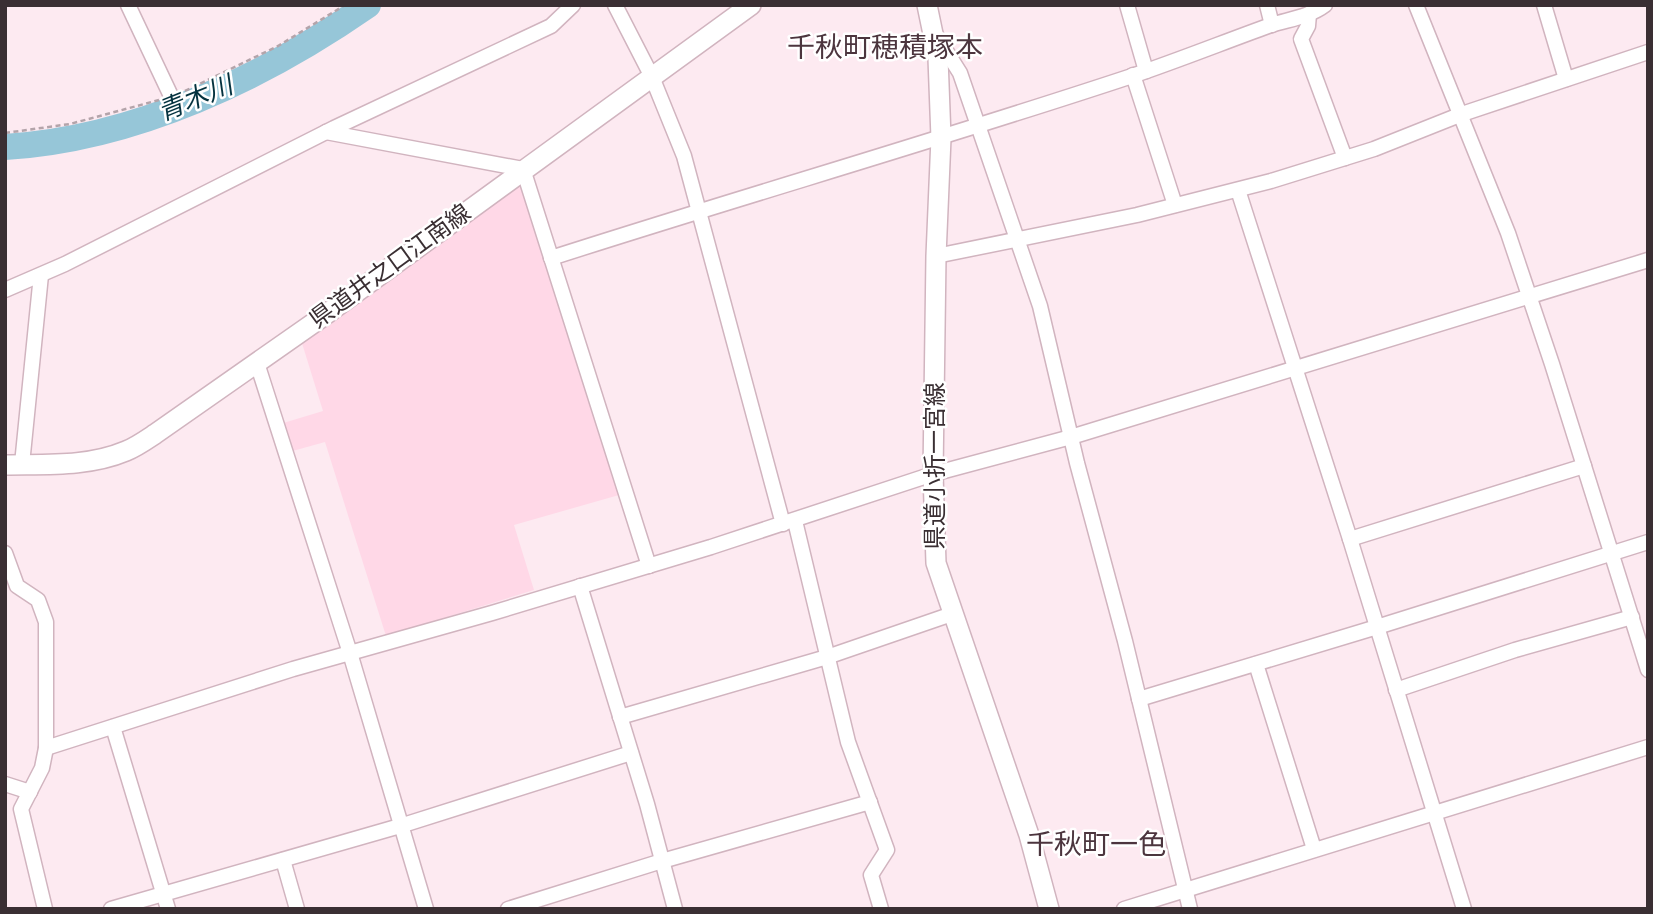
<svg xmlns="http://www.w3.org/2000/svg" width="1653" height="914" viewBox="0 0 1653 914" font-family="'Exo 2','Noto Sans JP',sans-serif">
  <style>
    .built { fill: #ffd8e7 }
    .lines { fill: none; stroke-linecap: round; stroke-linejoin: round }
    .river { stroke: #96c6d8; stroke-width: 26 }
    .street-casing { stroke: #d1b4bf; stroke-width: 17 }
    .secondary-casing { stroke: #d1b4bf; stroke-width: 22 }
    .path { stroke: #b4a4aa; stroke-width: 2.5; stroke-dasharray: 5 3.5; stroke-linecap: butt }
    .street { stroke: #fff; stroke-width: 14 }
    .secondary { stroke: #fff; stroke-width: 19 }
    .labels { text-anchor: middle; stroke-width: 5; stroke-linejoin: round; paint-order: stroke }
    .street-label { font-size: 24px; fill: #3a2f33; stroke: #fff }
    .water-label { font-size: 26px; font-style: italic; fill: #04323f; stroke: #fff }
    .quarter-label { font-size: 28px; fill: #4c353e; stroke: #fff }
  </style>
  <rect width="100%" height="100%" fill="#fdeaf1"/>
  <polygon class="built" points="519,181 525,185 619,495 514,525 534,590 386,636 325,442 289,452 280,424 323,411 301,340"/>
  <g class="lines">
    <path class="river" d="M5,147C135,139 263,78 368,5"/>
    <g class="street-casing">
      <g id="street">
        <polyline points="128,5 171,96"/>
        <polyline points="615,5 652,77 684,156 783,524"/>
        <polyline points="1127,5 1146,71"/>
        <polyline points="1267,5 1272,25"/>
        <polyline points="1416,5 1508,233 1552,364 1648,670"/>
        <polyline points="1544,5 1566,79"/>
        <polyline points="1309,14 1308,26 1301,39 1345,158"/>
        <polyline points="936,35 960,73 1040,306 1077,463 1125,641 1190,909"/>
        <polyline points="1133,75 1175,205"/>
        <polyline points="326,132 523,169 649,566"/>
        <polyline points="1238,190 1350,539 1464,909"/>
        <polyline points="936,256 1137,215 1271,181 1374,149 1462,114 1648,52"/>
        <path d="M551,258C744,196 939,140 1132,76C1179,60 1224,42 1271,25C1290,19 1309,17 1325,5"/>
        <polyline points="5,290 65,264 334,128 551,26 573,5"/>
        <polyline points="257,363 350,653 426,909"/>
        <polyline points="22,464 41,275"/>
        <polyline points="795,521 848,742 887,850 871,875 881,909"/>
        <polyline points="1350,539 1584,466"/>
        <polyline points="5,553 17,586 38,600 46,622 46,748 42,768 21,809 45,909"/>
        <polyline points="580,586 647,804 675,909"/>
        <polyline points="1256,664 1314,849"/>
        <polyline points="1396,690 1515,650 1632,617"/>
        <polyline points="1139,699 1377,627 1648,542"/>
        <polyline points="620,717 827,657 952,614"/>
        <polyline points="113,727 168,909"/>
        <polyline points="46,748 293,669 492,613 711,547 933,474 1071,437 1648,260"/>
        <polyline points="5,784 30,792"/>
        <polyline points="283,860 297,909"/>
        <polyline points="111,909 400,826 631,753"/>
        <polyline points="508,909 662,861 870,802"/>
        <polyline points="1124,909 1648,747"/>
      </g>
    </g>
    <g class="secondary-casing">
      <g id="secondary">
        <polyline points="927,5 938,58 941,138 936,256 933,474 936,563 1029,835 1049,909"/>
        <path d="M5,465C46,464 88,467 126,451C136,447 146,440 155,434L325,315L751,5"/>
      </g>
    </g>
    <g class="path">
      <polyline points="185,91 278,46 345,5"/>
      <polyline points="5,133 70,124 159,100"/>
    </g>
    <use href="#street" class="street"/>
    <use href="#secondary" class="secondary"/>
  </g>
  <g class="labels">
    <g class="street-label">
      <text transform="translate(390 266) rotate(-36)" y="8">県道井之口江南線</text>
      <text transform="translate(935 466) rotate(-90)" y="8">県道小折一宮線</text>
    </g>
    <g class="water-label">
      <text transform="translate(195 98) rotate(-22)" y="9">青木川</text>
    </g>
    <g class="quarter-label">
      <text x="885" y="57">千秋町穂積塚本</text>
      <text x="1096" y="854">千秋町一色</text>
    </g>
  </g>
  <rect width="1653" height="914" fill="none" stroke="#3a2f33" stroke-width="14"/>
</svg>
